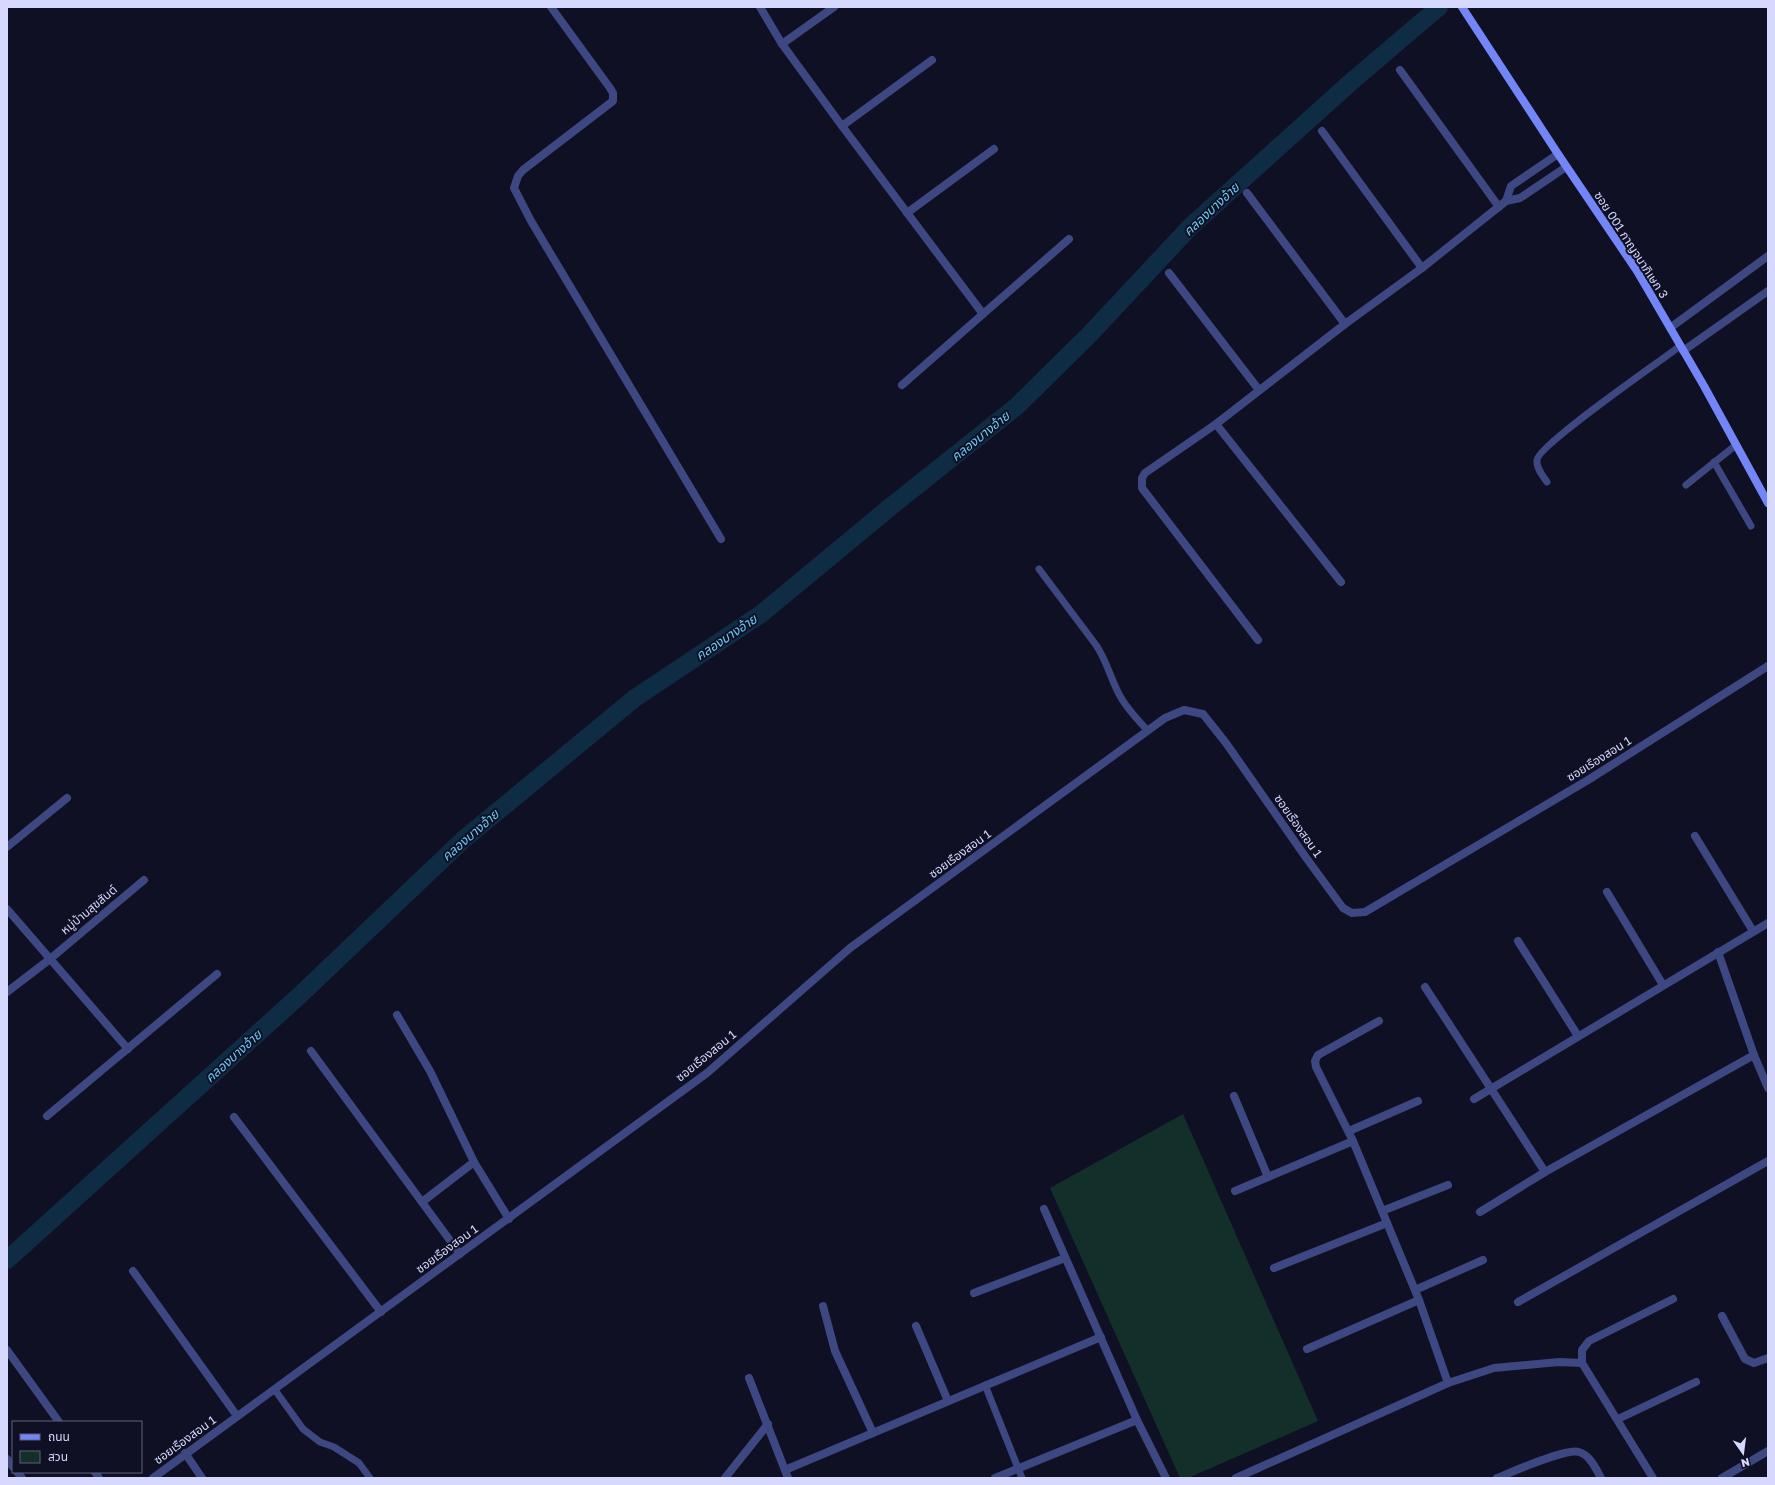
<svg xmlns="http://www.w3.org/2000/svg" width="1775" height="1485" viewBox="0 0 1775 1485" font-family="'Golos Text','Noto Sans Thai',sans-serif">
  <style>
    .green { fill: #132f29 }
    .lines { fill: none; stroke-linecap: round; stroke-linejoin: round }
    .canal { stroke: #0f2c45; stroke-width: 18 }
    .lane { stroke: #3d4782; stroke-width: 7 }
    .street { stroke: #3d4782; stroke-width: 8 }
    .secondary { stroke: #7286f8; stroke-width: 8 }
    .labels { text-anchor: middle; stroke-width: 4; stroke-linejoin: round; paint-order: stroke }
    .street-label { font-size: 12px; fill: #d6d8fd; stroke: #101025 }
    .water-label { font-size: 13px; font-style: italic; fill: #69cef8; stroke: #101025 }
  </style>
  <rect width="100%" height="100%" fill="#101025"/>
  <polygon class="green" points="1183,1114 1318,1421 1188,1478 1180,1478 1050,1188"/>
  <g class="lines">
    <polyline class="canal" points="7,1260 299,996 464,839 635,698 761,614 889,508 1017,406 1090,334 1191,226 1351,82 1439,7"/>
    <g class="lane">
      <polyline points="1714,462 1751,526"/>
      <path d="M1547,482C1543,476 1536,468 1537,460C1538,445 1661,361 1680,346"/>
      <polyline points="1686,485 1736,445"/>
      <path d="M1039,569L1096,645C1107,661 1111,680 1120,696C1127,709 1138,720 1148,731"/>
      <polyline points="985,1385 1022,1478"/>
      <polyline points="275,1390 303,1429 320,1442 334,1447 359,1463 370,1478"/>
    </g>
    <g class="street">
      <polyline points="551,7 610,88 613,93 613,101 523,170 518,176 514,188 531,221 721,539"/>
      <polyline points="760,7 782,44 842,126 983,314 1069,239"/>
      <polyline points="782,44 834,7"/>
      <polyline points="1400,70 1499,207"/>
      <polyline points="842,126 932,60"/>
      <polyline points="1322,131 1422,268"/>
      <polyline points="1247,193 1345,324"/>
      <polyline points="1506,201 1511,186 1558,154"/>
      <polyline points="907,213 994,149"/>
      <polyline points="1169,273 1259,390"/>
      <polyline points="1670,328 1768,256"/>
      <polyline points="1683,351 1768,291"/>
      <polyline points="902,385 983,314"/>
      <polyline points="1216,424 1341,582"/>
      <polyline points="1258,640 1142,488 1142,478 1145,473 1216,424 1345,324 1422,268 1506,201 1520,198 1566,167"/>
      <polyline points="1695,836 1753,931"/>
      <polyline points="7,847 67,798"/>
      <polyline points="1607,892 1663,985"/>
      <polyline points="7,909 128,1049"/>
      <polyline points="1518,941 1578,1036"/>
      <polyline points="1718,952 1754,1055 1768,1088"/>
      <polyline points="1425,987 1545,1172"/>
      <polyline points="7,992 50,959 144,880"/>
      <polyline points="397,1015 430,1071 474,1162 509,1219"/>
      <polyline points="1379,1021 1318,1055 1315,1061 1316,1067 1353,1141 1419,1300 1448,1383"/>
      <polyline points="311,1051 460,1254"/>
      <polyline points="1234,1096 1268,1177"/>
      <polyline points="1474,1099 1768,923"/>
      <polyline points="47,1116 217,974"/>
      <polyline points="234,1117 381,1312"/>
      <polyline points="1349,1131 1418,1101"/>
      <polyline points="1235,1191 1353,1141"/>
      <polyline points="422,1202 474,1162"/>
      <polyline points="1044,1209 1137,1420 1166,1478"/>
      <polyline points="1382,1211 1448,1185"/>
      <polyline points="1480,1212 1545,1172 1754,1055"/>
      <polyline points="1274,1268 1387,1223"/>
      <polyline points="133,1271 237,1416"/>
      <polyline points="1415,1290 1483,1260"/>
      <polyline points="974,1293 1065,1258"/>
      <polyline points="1518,1302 1768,1161"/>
      <polyline points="823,1306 835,1351 873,1433"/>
      <polyline points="1722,1316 1745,1359 1754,1363 1768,1358"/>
      <polyline points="916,1326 948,1401"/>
      <polyline points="1307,1349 1419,1300"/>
      <polyline points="7,1350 59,1422"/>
      <polyline points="749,1378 788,1478"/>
      <polyline points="1618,1419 1696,1382"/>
      <polyline points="185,1453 202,1478"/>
      <polyline points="7,1459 13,1467"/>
      <polyline points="785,1470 1101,1337"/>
      <polyline points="17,1472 22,1478"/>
      <polyline points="95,1472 99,1478"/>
      <polyline points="153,1478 707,1073 850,948 1165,718 1184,710 1203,714 1226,743 1307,859 1343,908 1352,913 1365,912 1588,780 1768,666"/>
      <polyline points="725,1478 768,1424"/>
      <polyline points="995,1478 1137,1420"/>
      <polyline points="1236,1478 1448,1383 1494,1368 1559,1362 1582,1363"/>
      <path d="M1497,1478C1512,1472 1566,1448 1579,1452C1590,1455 1596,1469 1601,1478"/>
      <polyline points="1653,1478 1582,1363 1582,1350 1589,1341 1673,1299"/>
      <polyline points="1722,1478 1768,1451"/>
    </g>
    <polyline class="secondary" points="1462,7 1558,154 1637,271 1704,386 1768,503"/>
  </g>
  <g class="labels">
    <g class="street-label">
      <text transform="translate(1631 245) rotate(57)" y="4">ซอย 001 กาญจนาภิเษก 3</text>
      <text transform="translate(1599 759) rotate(-32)" y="4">ซอยเรืองสอน 1</text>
      <text transform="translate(1298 826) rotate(55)" y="4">ซอยเรืองสอน 1</text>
      <text transform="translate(960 854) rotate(-36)" y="4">ซอยเรืองสอน 1</text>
      <text transform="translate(89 910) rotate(-40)" y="4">หมู่บ้านสุขสันต์</text>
      <text transform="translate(706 1056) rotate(-39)" y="4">ซอยเรืองสอน 1</text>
      <text transform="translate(447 1249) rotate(-36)" y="4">ซอยเรืองสอน 1</text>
      <text transform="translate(185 1440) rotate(-36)" y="4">ซอยเรืองสอน 1</text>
    </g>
    <g class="water-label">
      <text transform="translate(1211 209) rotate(-43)" y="5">คลองบางอ้าย</text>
      <text transform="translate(980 436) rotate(-39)" y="5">คลองบางอ้าย</text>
      <text transform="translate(726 637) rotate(-34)" y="5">คลองบางอ้าย</text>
      <text transform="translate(470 835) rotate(-41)" y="5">คลองบางอ้าย</text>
      <text transform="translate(233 1056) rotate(-42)" y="5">คลองบางอ้าย</text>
    </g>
  </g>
  <rect width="1775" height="1485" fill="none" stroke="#d6d8fd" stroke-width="16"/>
  <rect x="12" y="1421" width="130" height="52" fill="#101025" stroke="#5f607b"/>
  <rect x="20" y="1434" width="20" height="6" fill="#7286f8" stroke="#5f607b"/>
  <text x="48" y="1441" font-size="12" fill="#d6d8fd">ถนน</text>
  <rect x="20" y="1451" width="20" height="12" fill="#132f29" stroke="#5f607b"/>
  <text x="48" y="1461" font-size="12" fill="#d6d8fd">สวน</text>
  <g transform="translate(1743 1453) rotate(166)" stroke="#101025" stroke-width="3" paint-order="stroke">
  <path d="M0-3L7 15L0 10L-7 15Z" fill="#d6d8fd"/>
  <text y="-6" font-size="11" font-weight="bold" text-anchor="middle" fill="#d6d8fd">N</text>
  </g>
</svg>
